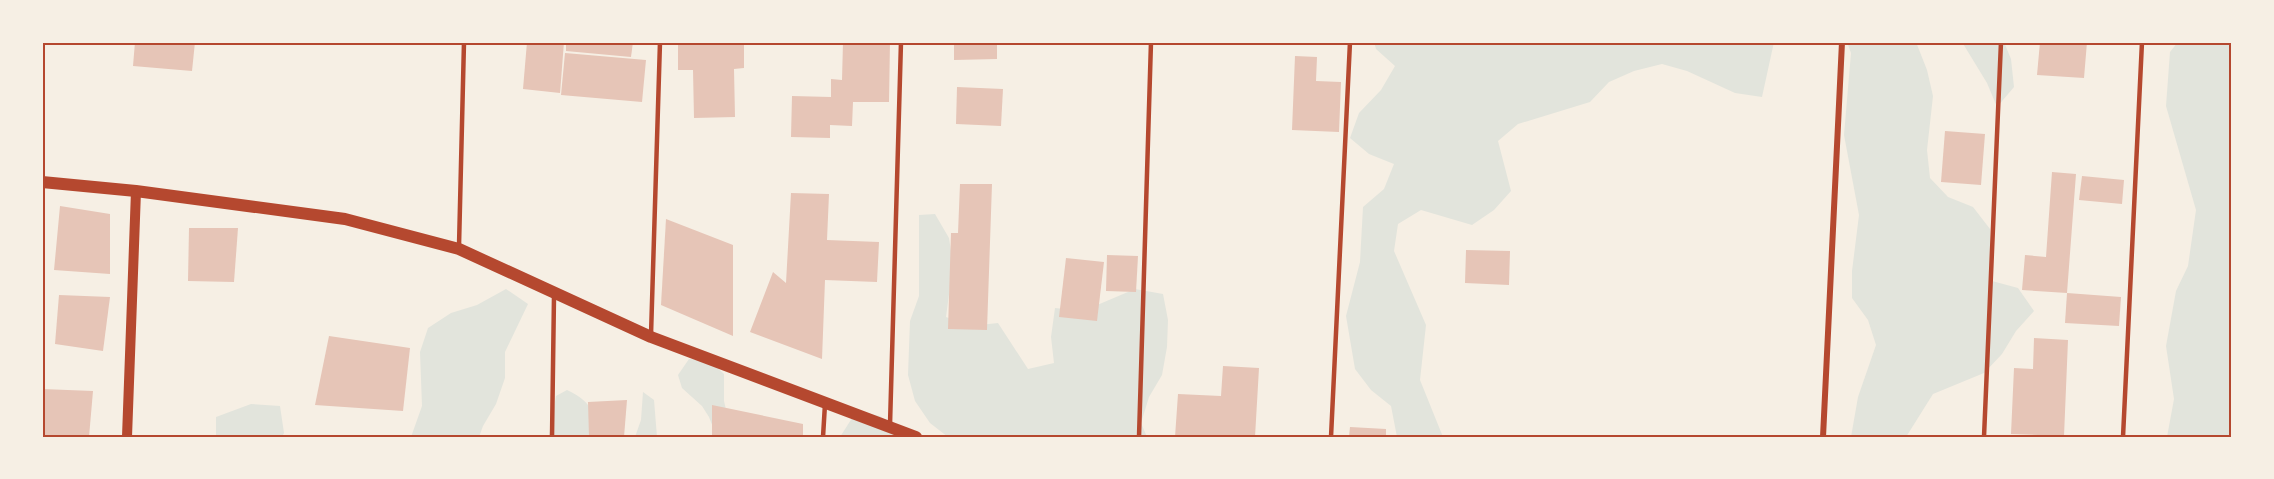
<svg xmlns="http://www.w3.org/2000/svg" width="2274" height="479" viewBox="0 0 2274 479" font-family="Figtree,sans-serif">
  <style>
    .green { fill: #e2e4dc }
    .building { fill: #e6c5b7 }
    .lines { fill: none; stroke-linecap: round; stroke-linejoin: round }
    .service { stroke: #b5482f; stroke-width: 4.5 }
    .minor { stroke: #b5482f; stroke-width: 6 }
    .tertiary { stroke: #b5482f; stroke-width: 10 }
    .secondary { stroke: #b5482f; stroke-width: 12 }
    .neatline { fill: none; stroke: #b5482f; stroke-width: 2 }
  </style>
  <rect width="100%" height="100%" fill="#f6efe4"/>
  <g class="green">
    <polygon points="1374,42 1774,42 1762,97 1735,93 1687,71 1662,64 1634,71 1609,82 1590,102 1518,124 1498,141 1511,191 1494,210 1472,225 1421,210 1398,224 1394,251 1426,325 1420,380 1443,437 1397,437 1391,406 1371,390 1355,369 1346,316 1360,262 1363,207 1384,189 1394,164 1369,154 1350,138 1359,113 1381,90 1395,66 1376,49"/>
    <polygon points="1847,42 1916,42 1927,70 1933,96 1927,150 1930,178 1948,197 1973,207 1990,229 1992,281 2018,288 2034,311 2016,331 2002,354 1984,373 1933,394 1906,437 1851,437 1858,397 1876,345 1868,320 1852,298 1852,271 1859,215 1844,135 1851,53"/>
    <polygon points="1962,42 2004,42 2011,59 2014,87 1997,107 1987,83"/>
    <polygon points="2178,42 2232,42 2232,437 2167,437 2174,399 2166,346 2176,291 2188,266 2196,210 2166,106 2170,52"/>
    <polygon points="935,214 949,238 953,264 946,317 971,326 998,323 1028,369 1054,363 1051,337 1055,308 1083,311 1135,289 1163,294 1168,320 1167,347 1162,375 1149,397 1141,423 1147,437 948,437 930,423 915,401 908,375 910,321 919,296 919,215"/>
    <polygon points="506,289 528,304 505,352 505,378 496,404 483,426 479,437 411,437 422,406 420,352 428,328 451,313 477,305"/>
    <path d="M689,359C704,359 713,363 724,374V401L727,414L717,437L709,417L702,406L682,388L678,375Z"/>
    <path d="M567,390C593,402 592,412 601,437H549L556,396Z"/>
    <polygon points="643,392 654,400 657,437 635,437 641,420"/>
    <polygon points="251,404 280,406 284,433 282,437 216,437 216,417"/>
    <polygon points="866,413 880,416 900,431 902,437 840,437 854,415"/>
  </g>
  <g class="building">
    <polygon points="135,42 195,42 192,71 133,66"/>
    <polygon points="527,42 564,42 560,93 523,89"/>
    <polygon points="566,42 633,42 631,57 566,51"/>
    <polygon points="678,42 744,42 744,68 734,69 735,117 694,118 693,70 678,70"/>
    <polygon points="843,42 890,42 889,102 853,102 852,126 830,125 830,138 791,137 792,96 831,97 831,79 842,80"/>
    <polygon points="954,42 997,42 997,59 954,60"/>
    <polygon points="2040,42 2087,42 2084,78 2037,75"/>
    <polygon points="565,53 646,60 642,102 561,95"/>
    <polygon points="1295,56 1317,57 1316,81 1341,82 1339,132 1292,130"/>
    <polygon points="957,87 1003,89 1001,126 956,124"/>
    <polygon points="1945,131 1985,134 1981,185 1941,182"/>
    <polygon points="2052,172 2076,174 2067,293 2022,290 2025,255 2046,257"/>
    <polygon points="2082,176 2124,180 2122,204 2079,200"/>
    <polygon points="960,184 992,184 987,330 948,329 951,233 958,233"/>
    <polygon points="791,193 829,194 827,240 879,242 877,282 825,280 822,359 750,332 773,272 786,283"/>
    <polygon points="60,206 110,214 110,274 54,270"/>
    <polygon points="666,219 733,245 733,336 661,305"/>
    <polygon points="189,228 238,228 234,282 188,281"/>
    <polygon points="1466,250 1510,251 1509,285 1465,283"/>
    <polygon points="1107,255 1138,256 1136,292 1106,291"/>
    <polygon points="1066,258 1104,262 1097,321 1059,317"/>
    <polygon points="2067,293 2121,297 2119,326 2065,323"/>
    <polygon points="59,295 110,297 103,351 55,344"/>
    <polygon points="329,336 410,348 403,411 315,405"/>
    <polygon points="2034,338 2068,340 2064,436 2011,434 2014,368 2033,369"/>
    <polygon points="1223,366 1259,368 1255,437 1175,437 1178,394 1221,396"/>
    <polygon points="42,389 93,391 89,437 42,437"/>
    <polygon points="627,400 624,437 589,437 588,402"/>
    <polygon points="712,405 803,424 803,437 712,437"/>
    <polygon points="1350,427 1386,429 1386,437 1349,437"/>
  </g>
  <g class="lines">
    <g class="service">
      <polyline points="459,246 464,42"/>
      <polyline points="651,335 660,42"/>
      <polyline points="890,425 901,42"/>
      <polyline points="552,437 554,296"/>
      <polyline points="823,437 825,404"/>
      <polyline points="1139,437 1151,42"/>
      <polyline points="1331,437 1350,42"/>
      <polyline points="1984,437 2001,42"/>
      <polyline points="2123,437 2142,42"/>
    </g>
    <polyline class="minor" points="1823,437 1842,42"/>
    <polyline class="tertiary" points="127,437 136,191"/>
    <polyline class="secondary" points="42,182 136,191 345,219 459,249 651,337 916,437"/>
  </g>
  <rect width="2274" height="479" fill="none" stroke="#f6efe4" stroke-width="87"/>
  <rect x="44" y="44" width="2186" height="392" class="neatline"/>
</svg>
